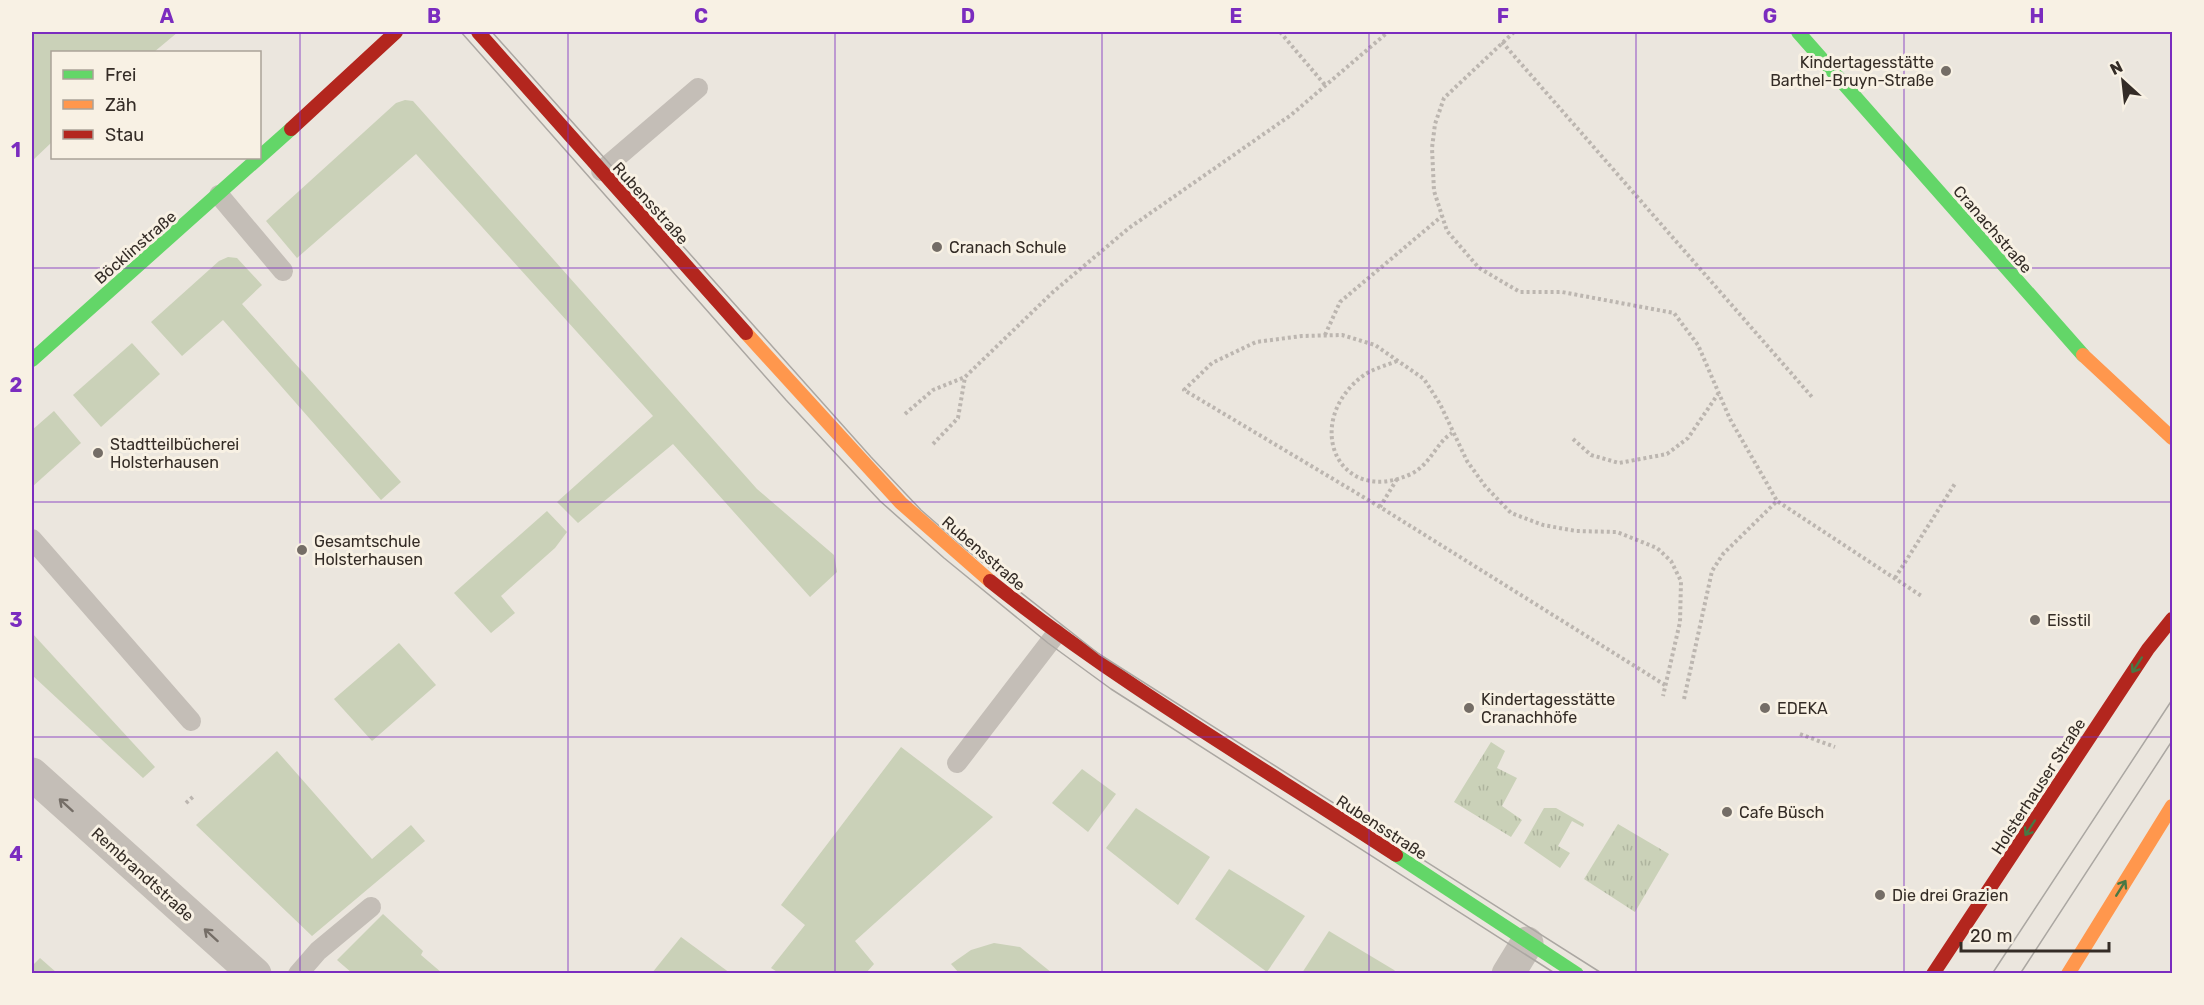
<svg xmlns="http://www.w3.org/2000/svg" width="2204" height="1005" viewBox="0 0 2204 1005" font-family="Rubik,sans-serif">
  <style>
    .grass { fill: url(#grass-tufts) }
    .green { fill: #cad1b8 }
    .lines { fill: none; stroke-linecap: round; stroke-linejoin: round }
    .path { stroke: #bcb6b0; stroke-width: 4; stroke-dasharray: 3 3; stroke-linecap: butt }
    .lane { stroke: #c4beb7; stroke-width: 20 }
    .street { stroke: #c4beb7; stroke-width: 33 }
    .fast { stroke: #63d668; stroke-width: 14 }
    .slow { stroke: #ff974d; stroke-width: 14 }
    .jam { stroke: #b3261e; stroke-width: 14 }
    .tram { stroke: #aba7a2; stroke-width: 1.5 }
    .oneway { stroke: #497844 }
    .oneway2 { stroke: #756e67 }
    .grid { fill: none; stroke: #7b2cbf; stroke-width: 1.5; stroke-opacity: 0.55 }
    .poi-dot { fill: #746d66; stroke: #f8f1e4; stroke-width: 2 }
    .labels { text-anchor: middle; stroke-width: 6; stroke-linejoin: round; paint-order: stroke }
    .poi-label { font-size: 16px; fill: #342c26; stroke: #f8f1e4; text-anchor: start }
    .street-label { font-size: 16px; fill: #342c26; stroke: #f8f1e4 }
    .neatline { fill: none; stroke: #7b2cbf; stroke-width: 2 }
    .grid-label { font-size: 20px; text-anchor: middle; font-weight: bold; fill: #7b2cbf }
  </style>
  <defs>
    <pattern id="grass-tufts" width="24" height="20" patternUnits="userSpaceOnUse" patternTransform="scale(1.5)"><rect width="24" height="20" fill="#cad1b8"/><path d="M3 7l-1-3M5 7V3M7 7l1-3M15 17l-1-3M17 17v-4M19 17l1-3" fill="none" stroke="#aeb49e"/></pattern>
  </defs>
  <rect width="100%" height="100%" fill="#ebe6de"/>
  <g class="grass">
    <polygon points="1491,742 1505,751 1497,768 1517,778 1502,806 1522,820 1511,837 1454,802"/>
    <polygon points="1544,808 1556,808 1584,824 1583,827 1572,821 1558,846 1570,853 1560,868 1524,843"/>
    <polygon points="1618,824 1669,854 1635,912 1584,879"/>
  </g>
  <g class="green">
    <polygon points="32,32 178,32 154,52 52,52 52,142 32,161"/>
    <polygon points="405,100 413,101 757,489 834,555 837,572 810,597 673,444 578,523 557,502 653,416 416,154 297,258 266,221 396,103"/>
    <polygon points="228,257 237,258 262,285 242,304 401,482 381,500 223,320 182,356 151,322 219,261"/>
    <polygon points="132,343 160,374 101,427 73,395"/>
    <polygon points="54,411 81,443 32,487 32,430"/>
    <polygon points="547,511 567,532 555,548 501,596 515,613 491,633 454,593"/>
    <polygon points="32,633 155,767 143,778 32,675"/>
    <polygon points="399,643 436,685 372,741 334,699"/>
    <polygon points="901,747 993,817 855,941 874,964 866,973 779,973 771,968 805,925 781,905"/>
    <polygon points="277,751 372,859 411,825 425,841 312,936 196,825"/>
    <polygon points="1082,769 1116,794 1088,832 1052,803"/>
    <polygon points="1136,808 1210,857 1178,905 1106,848"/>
    <polygon points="1229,869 1305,916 1267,972 1195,919"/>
    <polygon points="383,914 423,951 421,955 442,973 352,973 337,960"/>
    <polygon points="1329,931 1394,970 1397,973 1302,973"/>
    <polygon points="681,937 730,973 652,973"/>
    <polygon points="994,943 1020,947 1052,973 959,973 951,964 971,950"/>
    <polygon points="40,958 57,973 32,973 32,966"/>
  </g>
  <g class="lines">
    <g class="path">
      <polyline points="1280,32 1325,85"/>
      <polyline points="1514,32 1444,98 1435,124 1432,148 1434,191 1447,231 1479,268 1520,292 1562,292 1674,313 1698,345 1730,419 1777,501"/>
      <polyline points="1502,42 1812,397"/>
      <polyline points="1325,335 1340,302 1442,216"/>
      <path d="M1397,361C1387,365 1373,369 1364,375C1301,421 1337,508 1411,474C1431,464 1436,443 1452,433"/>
      <polyline points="905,414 933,390 965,377"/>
      <polyline points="1573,439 1591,455 1619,463 1667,454 1688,438 1718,394"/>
      <polyline points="933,444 958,418 965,377 1053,292 1129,228 1291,115 1388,32"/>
      <polyline points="1397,479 1380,507 1665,685"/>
      <polyline points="1380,507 1184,390 1212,363 1256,342 1302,336 1342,335 1375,345 1424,379 1440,404 1467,461 1485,486 1511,513 1543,525 1576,531 1617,532 1657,548 1671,561 1681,581 1680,622 1663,696"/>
      <polyline points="1895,578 1956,482"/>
      <polyline points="1684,699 1712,571 1723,554 1777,501 1923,597"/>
      <polyline points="1800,734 1835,747"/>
      <polyline points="186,803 195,795"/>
    </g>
    <g class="lane">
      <polyline points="601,171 698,88"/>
      <polyline points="219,195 283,271"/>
      <polyline points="32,539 191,721"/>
      <polyline points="957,763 1056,634"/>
      <polyline points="298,974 318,951 371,907"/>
    </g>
    <g class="street">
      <polyline points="32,774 255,974"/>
      <polyline points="1508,974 1527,943"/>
    </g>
    <g class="fast">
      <polyline points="1798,32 2083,355"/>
      <polyline points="32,360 291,129"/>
      <polyline points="1396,855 1577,974"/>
    </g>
    <g class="slow">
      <polyline points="746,333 901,503 990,581"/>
      <polyline points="2083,355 2172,438"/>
      <polyline points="2068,974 2172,806"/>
    </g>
    <g class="jam">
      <polyline points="478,32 746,333"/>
      <polyline points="291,129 396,32"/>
      <path d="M990,581C1119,684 1259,765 1396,855"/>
      <polyline points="1933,974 2148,649 2172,619"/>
    </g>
    <g class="tram">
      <polyline points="461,32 786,400 880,501 944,558 1048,643 1111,689 1556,974"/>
      <polyline points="492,32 871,457 921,510 968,551 1099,654 1603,974"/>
      <polyline points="1992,974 2172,700"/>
      <polyline points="2020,974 2172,741"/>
    </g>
  </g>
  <defs><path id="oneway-shaft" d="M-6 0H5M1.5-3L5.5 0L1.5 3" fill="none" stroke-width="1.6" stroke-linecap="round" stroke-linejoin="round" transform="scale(1.5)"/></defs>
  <g class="oneway">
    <use href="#oneway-shaft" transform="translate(2137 665) rotate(123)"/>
    <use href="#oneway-shaft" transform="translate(2030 828) rotate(123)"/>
    <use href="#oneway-shaft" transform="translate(2121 888) rotate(-58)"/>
  </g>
  <g class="oneway2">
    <use href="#oneway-shaft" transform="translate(66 805) rotate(-138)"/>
    <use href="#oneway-shaft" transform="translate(211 935) rotate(-138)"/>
  </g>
  <path class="grid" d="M300,32V974M568,32V974M835,32V974M1102,32V974M1369,32V974M1636,32V974M1904,32V974M32,268H2172M32,502H2172M32,737H2172"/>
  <g class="poi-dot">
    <circle cx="1946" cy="71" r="6"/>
    <circle cx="937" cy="247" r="6"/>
    <circle cx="98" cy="453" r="6"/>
    <circle cx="302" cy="550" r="6"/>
    <circle cx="2035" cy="620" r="6"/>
    <circle cx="1469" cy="708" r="6"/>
    <circle cx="1765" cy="708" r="6"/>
    <circle cx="1727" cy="812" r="6"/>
    <circle cx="1880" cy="895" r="6"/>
  </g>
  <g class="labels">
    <g class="poi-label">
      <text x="1934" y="68" text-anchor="end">Kindertagesstätte<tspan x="1934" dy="18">Barthel-Bruyn-Straße</tspan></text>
      <text x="949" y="253">Cranach Schule</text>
      <text x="110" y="450">Stadtteilbücherei<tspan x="110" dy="18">Holsterhausen</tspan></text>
      <text x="314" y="547">Gesamtschule<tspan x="314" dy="18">Holsterhausen</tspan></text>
      <text x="2047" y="626">Eisstil</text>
      <text x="1481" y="705">Kindertagesstätte<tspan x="1481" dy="18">Cranachhöfe</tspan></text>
      <text x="1777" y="714">EDEKA</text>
      <text x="1739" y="818">Cafe Büsch</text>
      <text x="1892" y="901">Die drei Grazien</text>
    </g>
    <g class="street-label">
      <text transform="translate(651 203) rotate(48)" y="6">Rubensstraße</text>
      <text transform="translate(1993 229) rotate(49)" y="6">Cranachstraße</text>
      <text transform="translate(135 247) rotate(-41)" y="6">Böcklinstraße</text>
      <text transform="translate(984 553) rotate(41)" y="6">Rubensstraße</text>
      <text transform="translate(2038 786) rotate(-57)" y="6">Holsterhauser Straße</text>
      <text transform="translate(1382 827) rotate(33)" y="6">Rubensstraße</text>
      <text transform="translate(143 874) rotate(42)" y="6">Rembrandtstraße</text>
    </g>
  </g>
  <rect width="2204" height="1005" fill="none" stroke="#f8f1e4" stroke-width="66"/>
  <rect x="51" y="51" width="210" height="108" fill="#f8f1e4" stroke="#aaa298" stroke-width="1.5"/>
  <rect x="63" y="70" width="30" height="9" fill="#63d668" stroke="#aaa298" stroke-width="1.5"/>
  <text x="105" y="81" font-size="18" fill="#342c26">Frei</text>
  <rect x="63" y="100" width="30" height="9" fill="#ff974d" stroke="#aaa298" stroke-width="1.5"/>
  <text x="105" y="111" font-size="18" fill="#342c26">Zäh</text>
  <rect x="63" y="130" width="30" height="9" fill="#b3261e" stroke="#aaa298" stroke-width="1.5"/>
  <text x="105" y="141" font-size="18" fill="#342c26">Stau</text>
  <g transform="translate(2123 81) rotate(333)" stroke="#f8f1e4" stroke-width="4.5" paint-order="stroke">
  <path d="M0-4.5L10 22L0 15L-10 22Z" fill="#342c26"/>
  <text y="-9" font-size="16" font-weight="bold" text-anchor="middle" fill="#342c26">N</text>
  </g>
  <path d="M1961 942v9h148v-9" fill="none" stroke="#342c26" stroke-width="3"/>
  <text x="1970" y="942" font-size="18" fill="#342c26" stroke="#f8f1e4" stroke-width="4.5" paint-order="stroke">20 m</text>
  <rect x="33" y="33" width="2138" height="939" class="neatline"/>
  <g class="grid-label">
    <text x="167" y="23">A</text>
    <text x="434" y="23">B</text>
    <text x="701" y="23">C</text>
    <text x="968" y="23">D</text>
    <text x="1236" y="23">E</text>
    <text x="1503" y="23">F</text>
    <text x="1770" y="23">G</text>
    <text x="2037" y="23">H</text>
    <text x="16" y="157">1</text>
    <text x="16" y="392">2</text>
    <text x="16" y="627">3</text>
    <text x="16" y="861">4</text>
  </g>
</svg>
